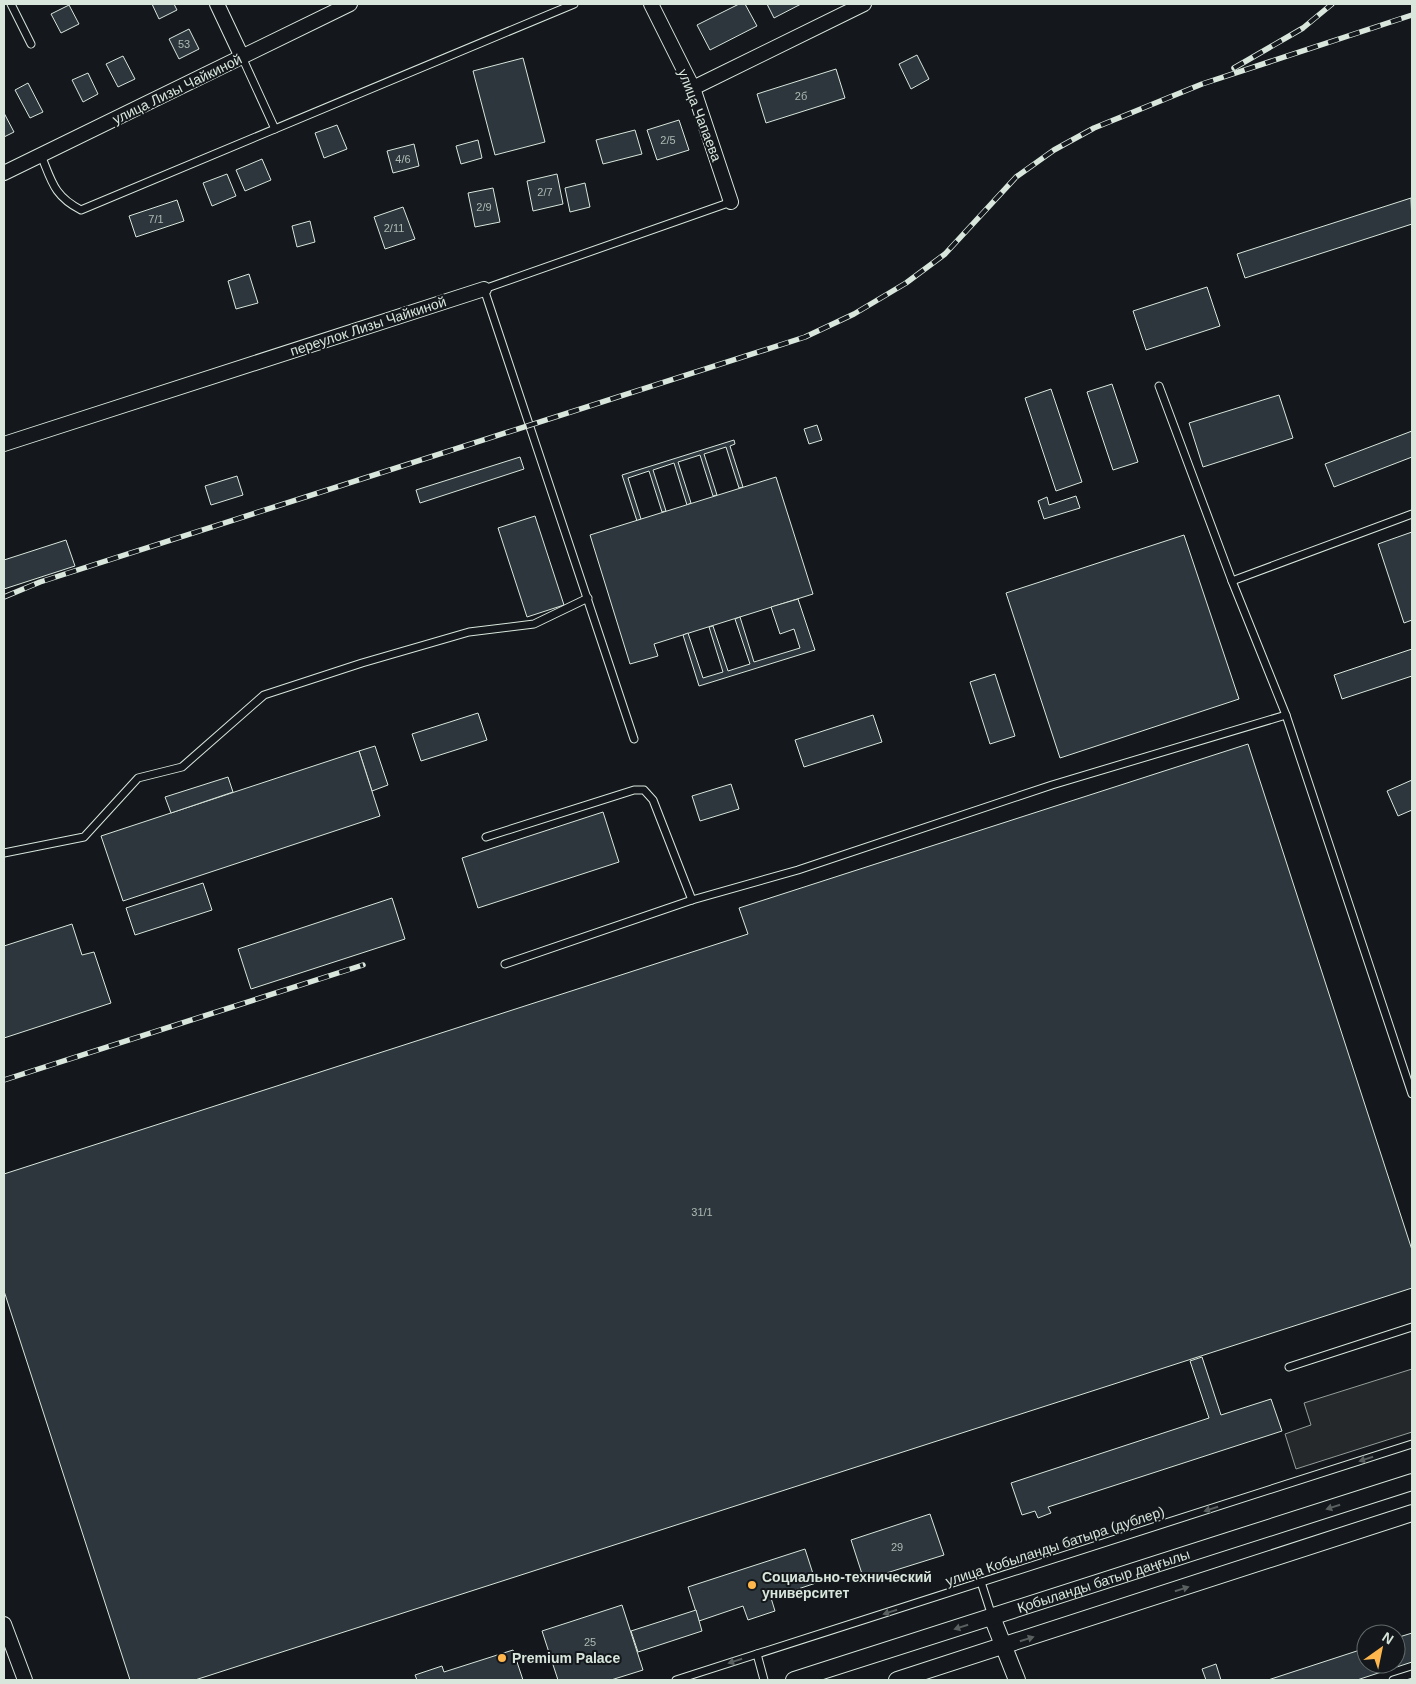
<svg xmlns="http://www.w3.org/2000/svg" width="1416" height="1684" viewBox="0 0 1416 1684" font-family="Arial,sans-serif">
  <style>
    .parking { fill: #24282b; stroke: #939e99 }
    .building { fill: #2c363c; stroke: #d8e6dc }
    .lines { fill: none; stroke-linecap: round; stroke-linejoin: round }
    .service-casing { stroke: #d8e6dc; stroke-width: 9 }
    .minor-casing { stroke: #d8e6dc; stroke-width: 16 }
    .tertiary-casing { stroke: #d8e6dc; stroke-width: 18 }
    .service { stroke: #14181c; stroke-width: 7 }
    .minor { stroke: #14181c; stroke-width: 14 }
    .tertiary { stroke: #14181c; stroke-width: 16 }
    .rail-casing { stroke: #d8e6dc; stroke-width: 5.5 }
    .rail { stroke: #14181c; stroke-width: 4; stroke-dasharray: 11; stroke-linecap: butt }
    .oneway { fill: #59605f }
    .poi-dot { fill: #ffb74d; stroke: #14181c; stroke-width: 2 }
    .labels { text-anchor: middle; stroke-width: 4; stroke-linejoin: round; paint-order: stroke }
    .number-label { font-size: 11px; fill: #adbab4 }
    .street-label { font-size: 14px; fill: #d8e6dc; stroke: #14181c }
    .poi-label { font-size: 14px; font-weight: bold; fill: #d8e6dc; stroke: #14181c; text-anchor: start }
  </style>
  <rect width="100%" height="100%" fill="#14181c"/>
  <polygon class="parking" points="1412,1369 1412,1432 1296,1469 1285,1434 1311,1425 1304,1403"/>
  <g class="building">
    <polygon points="152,4 174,4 177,10 159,19"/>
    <polygon points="739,4 745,4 757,26 710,50 697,25"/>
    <polygon points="767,4 801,4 774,18"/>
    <polygon points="69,5 79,24 61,33 51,14"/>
    <polygon points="189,29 199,49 179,59 169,39"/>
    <polygon points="917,55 929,79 911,89 899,64"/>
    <polygon points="123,56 135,79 118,87 106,64"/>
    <polygon points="523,58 545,142 495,155 473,71"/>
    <polygon points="836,69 845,98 766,123 757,94"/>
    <polygon points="88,73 98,94 83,102 72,80"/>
    <polygon points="28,83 43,112 30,118 15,90"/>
    <polygon points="4,113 14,132 4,137"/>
    <polygon points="679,120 689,150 657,160 647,130"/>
    <polygon points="337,125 347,149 324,158 315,133"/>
    <polygon points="635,130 642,154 603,164 596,140"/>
    <polygon points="478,140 482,158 461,164 456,146"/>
    <polygon points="414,144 419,166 393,173 387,151"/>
    <polygon points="262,159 271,180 245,191 236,170"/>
    <polygon points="227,174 236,196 212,206 203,183"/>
    <polygon points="557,174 563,204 533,211 527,181"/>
    <polygon points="585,183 590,207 570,212 565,188"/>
    <polygon points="493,188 500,222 475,227 468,193"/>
    <polygon points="1411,198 1412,224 1245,278 1237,254"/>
    <polygon points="177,200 184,221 136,237 129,216"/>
    <polygon points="403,207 415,239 385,249 374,217"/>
    <polygon points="310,221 315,242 297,247 292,226"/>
    <polygon points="249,274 258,303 236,309 228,281"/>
    <polygon points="1207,287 1220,326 1146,350 1133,311"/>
    <polygon points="1112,384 1138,462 1113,470 1087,392"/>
    <polygon points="1051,389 1082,482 1056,491 1025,398"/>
    <polygon points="1279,395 1293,438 1203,467 1189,423"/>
    <polygon points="817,425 822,440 809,444 804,429"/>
    <polygon points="1412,431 1412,457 1334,487 1325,464"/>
    <polygon points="734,440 735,444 730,446 743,487 739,488 726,447 704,454 717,495 713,496 700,455 678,462 691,503 687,505 674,463 653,470 666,511 662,512 649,471 628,478 641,519 637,521 622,475"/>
    <polygon points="520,457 524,469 420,503 416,490"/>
    <polygon points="237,476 243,495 211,505 205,486"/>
    <polygon points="776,477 813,594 654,644 658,656 630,664 590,535"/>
    <polygon points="1076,496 1080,508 1044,519 1038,501 1047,497 1049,505"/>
    <polygon points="535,516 564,605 527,617 498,528"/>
    <polygon points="1412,532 1412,620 1404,623 1378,544"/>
    <polygon points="1184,535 1239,699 1060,758 1006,593"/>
    <polygon points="66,540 75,566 4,589 4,560"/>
    <polygon points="798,599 815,650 699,686 683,635 688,633 703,678 723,672 709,627 713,626 728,671 750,664 735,619 740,617 754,662 800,648 794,629 780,634 771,607"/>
    <polygon points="1412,649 1412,676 1342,699 1334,675"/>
    <polygon points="995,674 1015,736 990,744 970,682"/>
    <polygon points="478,713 487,740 421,761 412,734"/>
    <polygon points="873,715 882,742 804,767 795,740"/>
    <polygon points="1248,744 1412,1250 1412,1288 195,1680 130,1680 4,1291 4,1174 748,934 739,908"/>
    <polygon points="375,746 388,785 372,791 359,751"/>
    <polygon points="359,751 380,816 123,901 101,836"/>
    <polygon points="228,777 233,792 171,813 165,797"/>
    <polygon points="1412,780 1412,810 1398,816 1387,791"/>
    <polygon points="731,784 739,809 700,821 692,796"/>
    <polygon points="603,812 619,862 478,908 462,858"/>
    <polygon points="203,883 212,910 135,935 126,908"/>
    <polygon points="392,898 405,939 251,989 238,949"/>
    <polygon points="72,924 82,955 94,952 111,1003 4,1038 4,946"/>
    <polygon points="1202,1357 1221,1415 1271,1399 1282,1431 1048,1507 1051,1513 1038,1518 1035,1511 1022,1515 1011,1483 1209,1418 1190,1361"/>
    <polygon points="930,1514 944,1555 864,1580 851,1540"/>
    <polygon points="805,1549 816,1583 771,1598 775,1611 748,1620 743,1606 699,1621 688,1587"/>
    <polygon points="622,1605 643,1670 611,1680 558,1680 542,1631"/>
    <polygon points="696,1610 702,1631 638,1652 631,1631"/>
    <polygon points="1412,1633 1412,1662 1357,1680 1268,1680 1366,1648 1366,1664 1396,1664 1396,1638"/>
    <polygon points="513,1650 523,1680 417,1680 415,1675 442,1666 444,1672"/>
    <polygon points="1216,1664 1221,1680 1206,1680 1202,1669"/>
  </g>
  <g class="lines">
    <g class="service-casing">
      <g id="service">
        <polyline points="11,4 31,44"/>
        <polyline points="242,57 275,129"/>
        <path d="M41,155C52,182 54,196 81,210L574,4"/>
        <polyline points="1159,386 1232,581 1286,715 1412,1094"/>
        <polyline points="1232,581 1412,514"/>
        <polyline points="634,739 484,289 731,202"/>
        <polyline points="486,837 634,790 644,790 653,800 692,900"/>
        <polyline points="4,853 84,837 138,778 182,767 264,695 362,663 469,632 534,624 588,598"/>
        <polyline points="505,964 692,900 798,870 1052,785 1286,715"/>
        <polyline points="1289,1367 1412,1327"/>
        <polyline points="981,1582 992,1616"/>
        <polyline points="757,1654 764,1680"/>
        <polyline points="676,1680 1412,1444"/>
        <polyline points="1393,1680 1412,1674"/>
      </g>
    </g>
    <g class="minor-casing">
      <g id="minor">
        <polyline points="217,4 242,57"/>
        <polyline points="651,4 693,88 731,202"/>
        <polyline points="693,88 864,4"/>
        <polyline points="4,173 350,4"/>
        <polyline points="4,444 484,289"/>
        <polyline points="4,1624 25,1680"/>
      </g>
    </g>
    <g class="tertiary-casing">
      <g id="tertiary">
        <polyline points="992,1617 1017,1680"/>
        <path id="s1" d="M794,1680L1412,1482"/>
        <polyline points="897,1680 1412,1513"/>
      </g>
    </g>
    <use href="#service" class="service"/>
    <use href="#minor" class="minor"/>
    <use href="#tertiary" class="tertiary"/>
    <g class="rail-casing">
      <g id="rail">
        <polyline points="1234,68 1303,28 1332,4"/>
        <polyline points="4,597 40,582 805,337 854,314 906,283 945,254 1016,177 1054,150 1094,128 1202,84 1412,15"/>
        <polyline points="4,1080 363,965"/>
      </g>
    </g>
    <use href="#rail" class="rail"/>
  </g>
  <defs><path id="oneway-solid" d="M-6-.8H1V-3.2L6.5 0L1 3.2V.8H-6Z" transform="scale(1.25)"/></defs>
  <g class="oneway">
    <use href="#oneway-solid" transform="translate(1366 1459) rotate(162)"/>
    <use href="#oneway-solid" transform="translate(1333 1507) rotate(162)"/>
    <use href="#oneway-solid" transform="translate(1211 1509) rotate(162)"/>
    <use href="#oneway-solid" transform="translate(1182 1589) rotate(-18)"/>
    <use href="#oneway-solid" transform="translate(890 1612) rotate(162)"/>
    <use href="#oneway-solid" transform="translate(961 1627) rotate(162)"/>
    <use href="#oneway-solid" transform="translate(1027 1639) rotate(-18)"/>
    <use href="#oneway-solid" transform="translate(735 1661) rotate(162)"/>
  </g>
  <g class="poi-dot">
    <circle cx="752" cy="1585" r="5"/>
    <circle cx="502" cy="1658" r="5"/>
  </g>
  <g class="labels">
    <g class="number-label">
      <text x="184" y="48">53</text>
      <text x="801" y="100">2б</text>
      <text x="668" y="144">2/5</text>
      <text x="403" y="163">4/6</text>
      <text x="545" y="196">2/7</text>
      <text x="484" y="211">2/9</text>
      <text x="156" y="223">7/1</text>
      <text x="394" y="232">2/11</text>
      <text x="702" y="1216">31/1</text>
      <text x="897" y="1551">29</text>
      <text x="590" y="1646">25</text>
    </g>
    <g class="street-label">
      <text transform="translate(177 89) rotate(-26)" y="5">улица Лизы Чайкиной</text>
      <text transform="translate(700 115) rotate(69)" y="5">улица Чапаева</text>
      <text transform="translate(368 326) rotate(-18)" y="5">переулок Лизы Чайкиной</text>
      <text transform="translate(1055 1546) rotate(-18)" y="5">улица Кобыланды батыра (дублер)</text>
      <text dy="5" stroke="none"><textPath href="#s1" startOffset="325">Қобыланды батыр даңғылы</textPath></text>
    </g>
    <g class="poi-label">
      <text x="762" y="1582">Социально-технический<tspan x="762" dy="16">университет</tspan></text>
      <text x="512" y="1663">Premium Palace</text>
    </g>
  </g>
  <rect width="1416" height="1684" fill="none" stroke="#d8e6dc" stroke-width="10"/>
  <g transform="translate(1381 1649) rotate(33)"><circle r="24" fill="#14181c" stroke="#626a69"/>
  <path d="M0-4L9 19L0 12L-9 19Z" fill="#ffb74d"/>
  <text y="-8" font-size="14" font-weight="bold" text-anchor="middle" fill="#d8e6dc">N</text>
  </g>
</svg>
